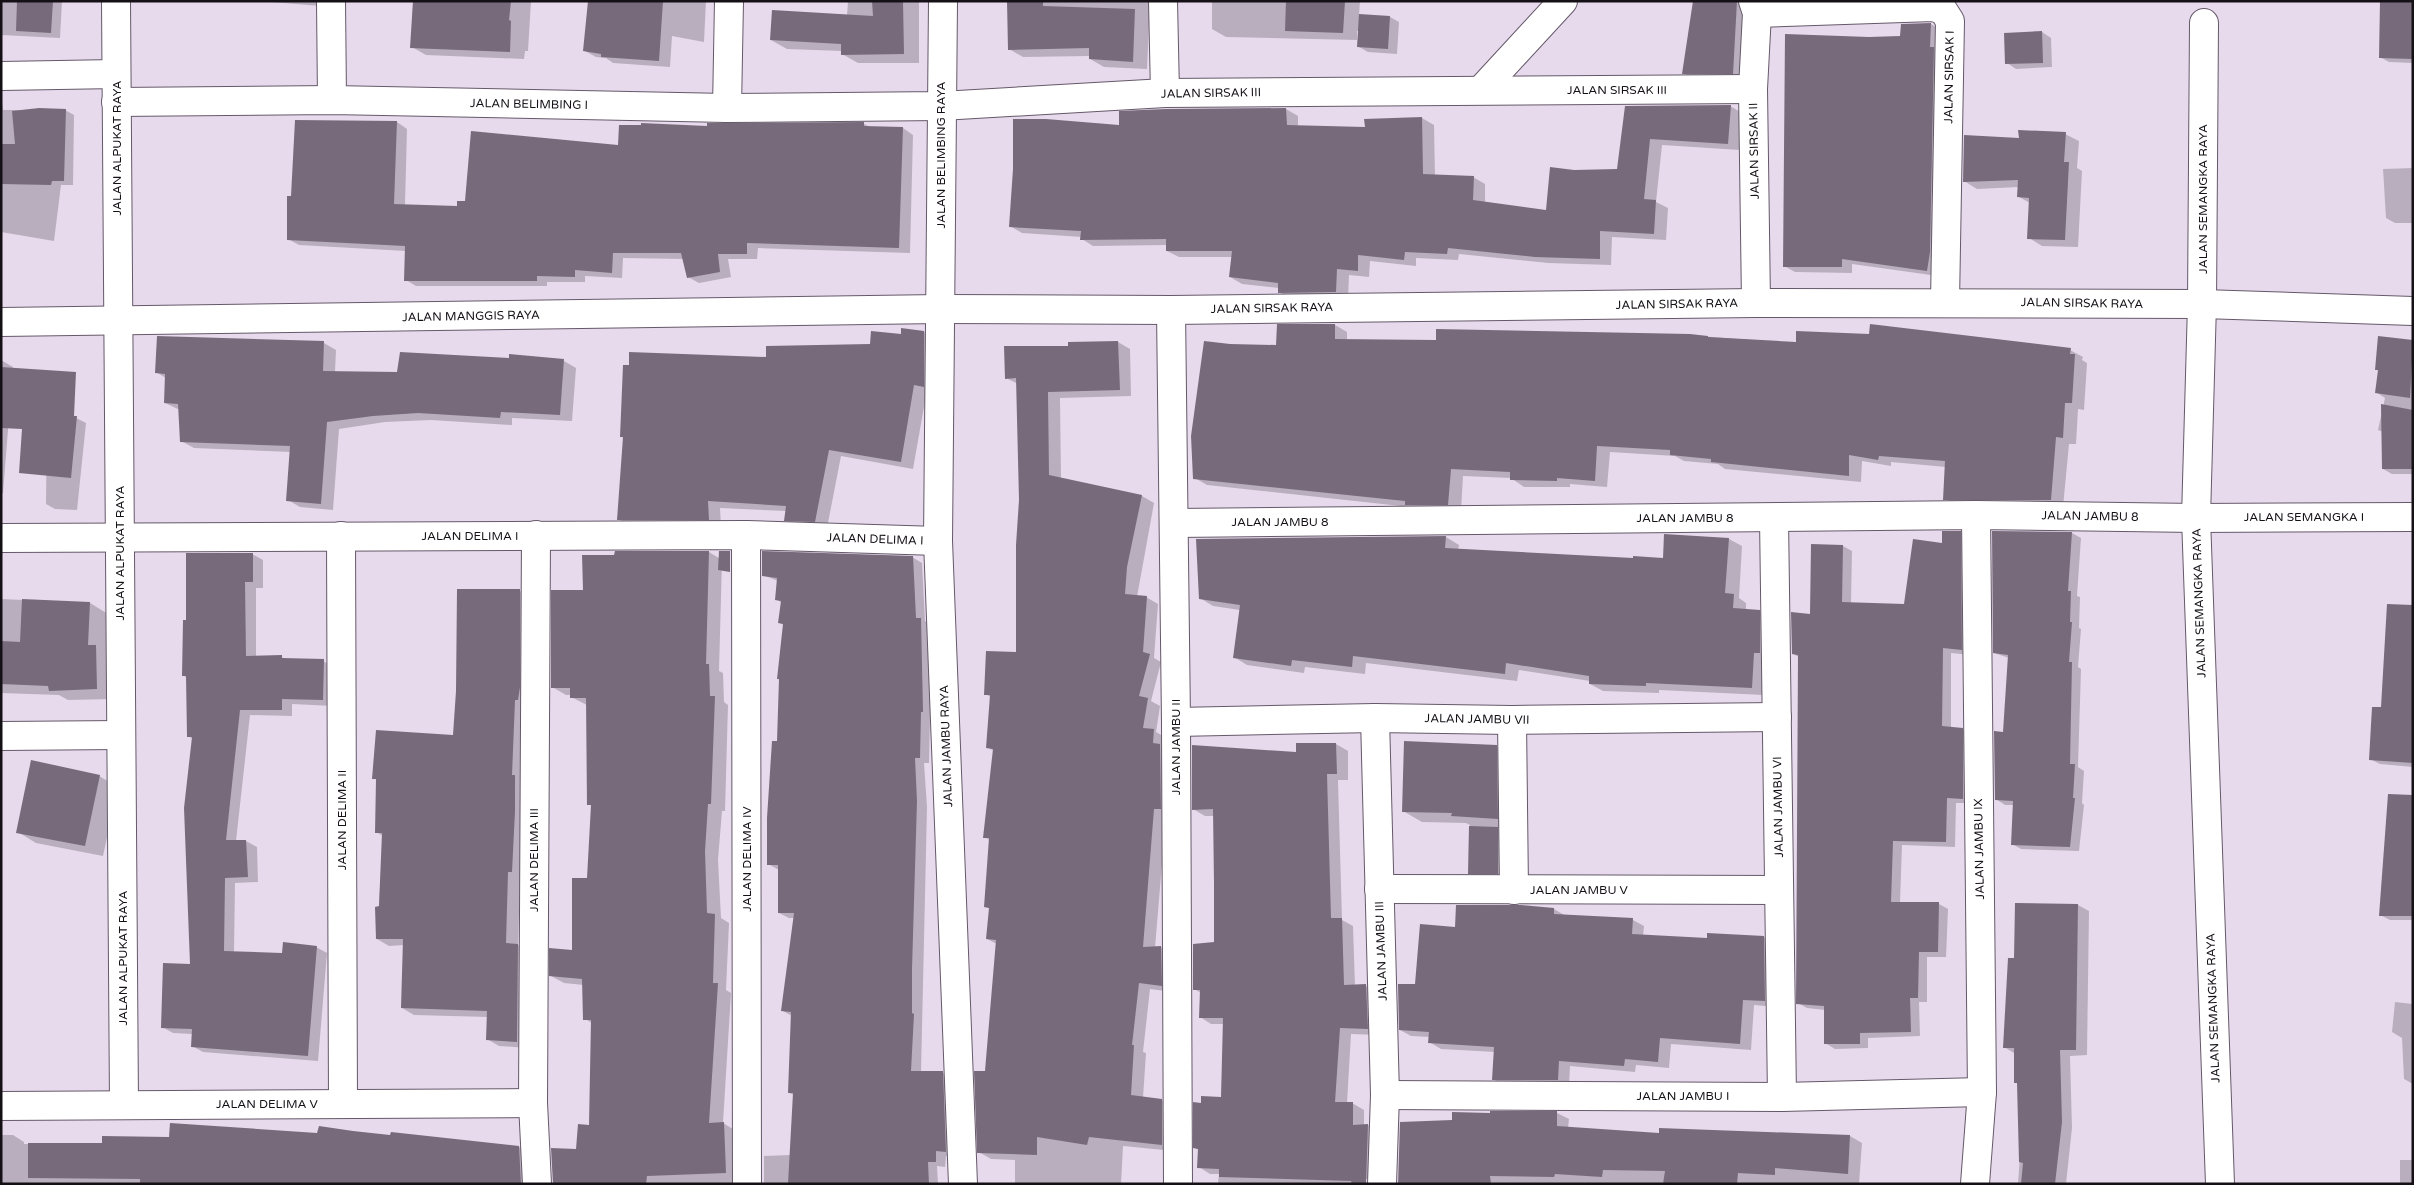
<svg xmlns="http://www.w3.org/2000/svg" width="2414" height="1185" viewBox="0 0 2414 1185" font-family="'Varela Round',sans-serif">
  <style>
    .shadow { fill: #0003 }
    .building { fill: #776b7b }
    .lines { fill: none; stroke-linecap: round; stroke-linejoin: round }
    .minor-casing { stroke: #655969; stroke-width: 30 }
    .minor { stroke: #fff; stroke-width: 28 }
    .labels { text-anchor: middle; stroke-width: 4; stroke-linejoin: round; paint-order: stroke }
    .street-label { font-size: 12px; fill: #141016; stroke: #fff }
  </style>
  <rect width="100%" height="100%" fill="#e8daed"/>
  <g class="shadow">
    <polygon points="1,1 62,1 60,38 1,35"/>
    <polygon points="260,1 332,1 332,7"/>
    <polygon points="413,1 531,1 528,51 525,51 524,59 426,55 412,47"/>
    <polygon points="590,1 706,1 704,42 672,36 670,67 613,63 606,58 596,57 585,51"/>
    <polygon points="848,1 919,1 919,63 858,63 842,54 842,51 787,49 771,40 847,16"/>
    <polygon points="1008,1 1150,1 1147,69 1104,67 1090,59 1090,56 1023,57 1009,49"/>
    <polygon points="1212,1 1360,1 1359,15 1390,17 1399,22 1397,54 1368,52 1359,47 1360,31 1357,31 1357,40 1226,37 1212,29"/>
    <polygon points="2413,1 2413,63 2389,62 2380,57"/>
    <polygon points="1737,2 1755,12 1751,84 1702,84 1683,73"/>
    <polygon points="1931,24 1941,30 1938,276 1852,264 1852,273 1795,272 1784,266 1869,38 1901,37"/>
    <polygon points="2042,32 2051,38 2052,67 2016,69 2007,63"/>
    <polygon points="1,95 3,110 65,110 74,115 73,185 61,185 54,241 1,232"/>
    <polygon points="1730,106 1742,113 1740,150 1662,145 1656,202 1668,208 1666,240 1612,237 1611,265 1548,263 1459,254 1458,260 1416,258 1416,266 1370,261 1369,277 1349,275 1348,299 1291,299 1279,292 1279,288 1242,284 1230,277 1233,257 1179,257 1167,251 1167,245 1093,246 1082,239 1082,237 1022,233 1010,226 1120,127 1286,109 1298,116 1298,127 1366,128 1366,120 1422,118 1434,125 1435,176 1473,177 1485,184 1485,203 1547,211 1574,171 1618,170 1626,107"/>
    <polygon points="397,122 407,129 405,205 458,207 619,146 708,128 864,124 870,127 903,128 913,135 910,253 758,248 757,259 728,259 731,277 699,283 688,277 684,259 623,258 622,278 585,276 585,282 547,282 547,286 416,286 406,280 406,251 299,245 288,239 292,197"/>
    <polygon points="2065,134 2079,141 2077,168 2082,171 2078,247 2042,246 2029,238 2030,203 2019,197 2019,187 1977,189 1964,181 2021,139"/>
    <polygon points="2413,168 2413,223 2395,223 2386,218 2383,169"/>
    <polygon points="1335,325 1347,332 1347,341 1437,341 1688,335 1797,344 2070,350 2083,357 2082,360 2087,363 2084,410 2078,409 2076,444 2069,444 2063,507 1957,506 1945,499 1946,467 1891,462 1891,466 1862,461 1861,482 1725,469 1718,464 1684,461 1675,456 1610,452 1607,487 1570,484 1570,487 1524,487 1511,478 1463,476 1461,511 1419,512 1410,507 1207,485 1195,478 1230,346 1277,346"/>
    <polygon points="924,332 936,339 913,469 841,456 827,528 797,527 785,520 786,511 720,508 721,526 630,526 618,519 624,438 622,437 767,358 871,345 902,335"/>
    <polygon points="2413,341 2413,474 2392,474 2383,469 2383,432 2378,430 2385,398 2376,392 2379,371 2376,369"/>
    <polygon points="1118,342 1130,349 1131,396 1060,398 1061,479 1142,496 1154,503 1137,597 1146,597 1158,604 1154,658 1161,662 1151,701 1160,706 1156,732 1165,737 1166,815 1155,948 1161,947 1173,954 1173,992 1150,989 1143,1052 1146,1053 1143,1098 1162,1100 1174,1107 1174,1151 1123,1146 1121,1184 1015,1184 1015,1160 991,1159 979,1152 997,944 987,939 990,909 985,906 990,840 984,837 994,751 987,747 991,697 985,694 1017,654 1021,500 1018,384 1006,378 1069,347"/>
    <polygon points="324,343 336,350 335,372 398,374 510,359 510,356 564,361 576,368 572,421 512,418 512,425 431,420 385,422 339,429 333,510 300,507 288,500 291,452 194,448 181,441 180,410 165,403 166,378 156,372"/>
    <polygon points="1,360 13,367 3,493 1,493"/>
    <polygon points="47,414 76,418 86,423 77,510 55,509 46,504"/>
    <polygon points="1960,532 1969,537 1971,655 1951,653 1951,728 1962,729 1971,735 1972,803 1956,803 1955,847 1902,845 1900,903 1939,904 1948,909 1946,957 1927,957 1927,1002 1919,1002 1920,1036 1868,1038 1868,1048 1835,1049 1825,1043 1825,1010 1807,1008 1798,1003 1799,657 1793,654 1843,546 1852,551 1851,604 1905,606 1943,545"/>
    <polygon points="1993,532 2072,533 2081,538 2077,596 2080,597 2079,628 2081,629 2078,667 2081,669 2078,767 2084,771 2082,803 2084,805 2079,851 2021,849 2012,844 2014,805 2005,805 1996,799 2005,733 2009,658 1994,653"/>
    <polygon points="1446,537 1459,545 1458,550 1634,559 1664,559 1729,539 1742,546 1739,598 1746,603 1746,610 1759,611 1772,619 1764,695 1659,690 1659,693 1603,691 1590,684 1590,681 1519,670 1517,681 1366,663 1365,674 1305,667 1304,673 1247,665 1234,657 1240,610 1213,606 1200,598"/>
    <polygon points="709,552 722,560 719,671 723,673 724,702 728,705 725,811 722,811 718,860 721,918 729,923 726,990 731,993 723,1123 738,1132 745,1184 554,1184 577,1151 590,1126 592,1023 585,1019 584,985 564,983 551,976 574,951 588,879 592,806 589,804 587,705 571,697 571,695 566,695 552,687 584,591"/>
    <polygon points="252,554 263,560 263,588 256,588 256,657 281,657 286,659 323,661 334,667 333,706 292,704 292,716 250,715 236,841 246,841 257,847 258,882 235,883 234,952 283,954 316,947 327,953 318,1061 203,1052 192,1046 193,1034 173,1033 162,1027 191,966 193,739 188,736 187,678 183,675 188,621"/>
    <polygon points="912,557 922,563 925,621 931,625 932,717 930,717 929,763 924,763 927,807 921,1073 943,1073 953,1078 956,1157 946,1156 945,1167 937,1166 938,1184 764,1184 764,1156 791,1155 794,1095 789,1093 792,1016 783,1011 795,918 789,918 779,913 779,870 768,864 778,742 780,680 778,679 784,625 780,623 782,603 776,599 778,581 763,575"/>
    <polygon points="520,591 532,598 524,878 520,878 518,945 530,952 528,1048 499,1046 487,1039 488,1017 414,1015 402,1008 404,945 389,946 377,939 383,836 376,832 377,780 373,778 454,737"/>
    <polygon points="1,599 90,603 108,614 106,652 113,656 115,699 68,700 59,695 1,693"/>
    <polygon points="2413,643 2413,767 2380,764 2370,759 2382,709"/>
    <polygon points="1298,744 1336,744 1348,751 1348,780 1338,780 1342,920 1353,926 1355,986 1366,986 1378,992 1379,1035 1351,1034 1347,1103 1352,1103 1364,1110 1364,1125 1368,1125 1379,1132 1378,1179 1366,1179 1366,1184 1218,1184 1219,1174 1210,1174 1199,1167 1199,1150 1195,1148 1202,1104 1222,1098 1224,1024 1211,1024 1200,1017 1201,993 1194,989 1215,943 1214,816 1205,816 1193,809 1298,753"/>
    <polygon points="1496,746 1515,757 1516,829 1497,828 1506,833 1507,878 1478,878 1469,873 1470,825 1466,823 1422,822 1403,811"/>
    <polygon points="99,776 118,787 103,856 36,843 18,832"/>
    <polygon points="2413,853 2413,920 2390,920 2380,915"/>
    <polygon points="2017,904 2078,905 2089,911 2087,1055 2070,1056 2072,1128 2066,1184 2018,1184 2020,1155 2018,1084 2015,1082 2014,1053 2004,1047 2015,959"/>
    <polygon points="1521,906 1554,909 1566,916 1633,920 1644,926 1643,936 1708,939 1764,937 1775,944 1776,1007 1754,1005 1751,1050 1671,1044 1669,1068 1636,1065 1635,1072 1570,1066 1569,1086 1504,1086 1493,1079 1495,1052 1441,1049 1429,1042 1430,1037 1411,1036 1400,1030 1416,985 1456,928"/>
    <polygon points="2395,1002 2413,1004 2413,1084 2404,1079 2402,1038 2392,1032"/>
    <polygon points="1454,1113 1557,1113 1569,1119 1568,1128 1660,1134 1660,1130 1850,1136 1862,1143 1859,1184 1415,1184 1453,1121"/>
    <polygon points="392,1134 519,1147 531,1154 532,1184 1,1184 1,1135 13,1135 24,1142 24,1144 103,1144 170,1138 318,1135 391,1136"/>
    <rect x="2400" y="1160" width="13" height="24"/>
  </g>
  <g class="building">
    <polygon points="17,1 53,1 51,33 16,31"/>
    <polygon points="413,1 511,1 509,20 511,21 510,52 410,48"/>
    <polygon points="588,1 663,1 659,61 601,57 601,54 583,51"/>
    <polygon points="872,1 903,1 904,54 841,55 841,44 770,40 772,10 873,16"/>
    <polygon points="1007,1 1043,1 1043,6 1135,9 1133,62 1089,59 1089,48 1008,50"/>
    <polygon points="1286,1 1345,1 1343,33 1285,31"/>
    <polygon points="1693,1 1737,1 1733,74 1682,74"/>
    <polygon points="2380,1 2413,1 2413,59 2379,58"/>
    <polygon points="1359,14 1390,16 1388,49 1357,47"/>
    <polygon points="1931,23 1930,47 1934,47 1930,252 1927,271 1842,259 1842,267 1783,267 1785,34 1869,37 1900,36 1901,24"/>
    <polygon points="2042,31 2043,63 2005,64 2004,33"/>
    <polygon points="1731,105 1728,144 1650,139 1644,199 1656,200 1654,234 1600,231 1600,259 1535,257 1448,248 1447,254 1405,252 1404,260 1358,255 1358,271 1337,269 1336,292 1278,293 1278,283 1229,277 1232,251 1166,251 1166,239 1080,240 1081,231 1009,227 1013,169 1013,119 1046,119 1119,125 1119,111 1166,109 1286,108 1287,125 1365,127 1364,119 1422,117 1423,174 1474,176 1473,200 1546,210 1550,167 1574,170 1617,169 1625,106"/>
    <polygon points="39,108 66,109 64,181 52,181 51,185 1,184 1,144 15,144 12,111"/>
    <polygon points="295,120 397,121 394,204 457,206 457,201 465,201 471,131 618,145 619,125 641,125 641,123 707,126 707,123 864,122 864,126 903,127 899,248 747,243 747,254 718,254 720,272 687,278 681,253 613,253 612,273 575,270 575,277 537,276 537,281 404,281 405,246 287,240 287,196 291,196"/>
    <polygon points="2018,130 2066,132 2064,162 2069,162 2065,240 2027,239 2029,198 2017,197 2018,180 1963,182 1964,135 2019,138"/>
    <polygon points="1277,324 1335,324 1335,339 1436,340 1436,329 1690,334 1708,336 1708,337 1796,342 1796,331 1869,334 1870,324 2071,348 2070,354 2075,354 2072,403 2065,403 2063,438 2056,437 2051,500 1943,500 1945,461 1879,456 1878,460 1849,455 1849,476 1711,462 1711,459 1670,455 1670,450 1597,446 1595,481 1557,478 1557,481 1510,480 1510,472 1451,469 1448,505 1405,505 1405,501 1193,479 1191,436 1204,341 1230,344 1276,345"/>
    <polygon points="901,328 924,331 924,387 914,385 901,462 829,450 815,522 784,521 786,506 708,501 709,520 617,520 623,437 620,437 623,365 629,365 629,352 766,357 766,346 870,344 871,331 901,334"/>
    <polygon points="157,336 324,341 323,371 397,372 400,352 509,358 509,354 564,359 560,415 501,412 500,418 418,413 373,416 327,422 321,504 286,501 290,446 180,442 178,404 164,403 165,374 155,373"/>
    <polygon points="2378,336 2413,340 2410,398 2375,393 2378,370 2375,370"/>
    <polygon points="1118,341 1120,390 1048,392 1049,475 1142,495 1127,567 1125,594 1147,596 1143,652 1150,654 1139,696 1148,698 1143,728 1154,729 1153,743 1160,744 1161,809 1154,809 1143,947 1161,946 1162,986 1139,983 1132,1045 1134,1045 1131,1095 1162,1099 1162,1145 1089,1137 1087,1145 1037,1137 1037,1155 977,1153 974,1071 985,1071 996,940 986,939 989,908 984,907 989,838 983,838 993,749 986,748 990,695 984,695 986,651 1016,652 1016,545 1019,500 1016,378 1005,379 1004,346 1068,346 1068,342"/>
    <polygon points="1,367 76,372 74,416 77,416 71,478 19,473 22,429 1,428"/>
    <polygon points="2381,404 2413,410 2413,469 2382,469"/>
    <polygon points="1942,531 1961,531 1962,650 1943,648 1942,726 1963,728 1963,799 1947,798 1946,842 1893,841 1891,902 1939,902 1938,952 1919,952 1918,998 1910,998 1911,1032 1860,1033 1860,1044 1824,1044 1824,1006 1796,1004 1798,655 1792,654 1791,612 1810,614 1811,544 1843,545 1842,602 1904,604 1913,539 1942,543"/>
    <polygon points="1992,531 2072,532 2068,591 2071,591 2070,622 2072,622 2069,662 2072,662 2070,764 2075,764 2073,798 2075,798 2070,847 2011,845 2013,801 1995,800 1994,731 2003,732 2008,655 1993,653"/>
    <polygon points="1664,534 1729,538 1725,593 1734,594 1733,608 1760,610 1760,653 1754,653 1752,688 1646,683 1646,686 1589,684 1589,676 1506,663 1505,674 1353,656 1352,667 1292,660 1291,666 1233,658 1240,605 1199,599 1196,539 1446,536 1445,548 1633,558 1633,556 1663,558"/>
    <polygon points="615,551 709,551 706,664 709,664 710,696 715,696 711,804 708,804 705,851 707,913 715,914 713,983 718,983 709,1123 724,1122 726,1173 647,1176 646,1184 553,1184 551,1148 576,1149 578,1124 589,1125 591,1020 583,1020 582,979 549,976 549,948 572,950 572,878 587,878 591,805 587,805 586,698 570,698 570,688 551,688 551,590 583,590 582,555 614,555"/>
    <polygon points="719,551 730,551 730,572 718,570"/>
    <polygon points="762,551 913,556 916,618 921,618 923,712 921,712 920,758 915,758 917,801 912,969 912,1013 914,1014 911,1071 943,1071 946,1152 936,1151 936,1162 928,1162 929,1184 788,1184 793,1093 788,1093 791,1012 781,1011 794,913 778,913 778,865 767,865 767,818 772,741 777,741 779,679 777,679 783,624 778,623 781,601 775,600 777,578 762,576"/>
    <polygon points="186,553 253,553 253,582 245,582 246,656 282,655 282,658 324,659 323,700 282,699 282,710 240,710 226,840 246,840 248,877 225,878 224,951 282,953 283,942 317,946 308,1056 191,1047 192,1029 161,1028 163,963 190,964 184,808 192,737 187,737 186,676 182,676 183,620 186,620"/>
    <polygon points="457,589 520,589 520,687 518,700 515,700 512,775 515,775 515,811 512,872 508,872 506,943 518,944 517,1042 486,1040 487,1011 401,1008 403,939 376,939 375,907 379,906 382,833 375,833 376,779 372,779 376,730 453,735 456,691"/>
    <polygon points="22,599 90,602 88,645 96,645 97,689 49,691 48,686 1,684 1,641 20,642"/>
    <polygon points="2387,604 2413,605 2413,763 2369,760 2372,707 2381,707"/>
    <polygon points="1404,741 1497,745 1498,819 1451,816 1452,813 1402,812"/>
    <polygon points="1296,743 1336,743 1337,774 1327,774 1331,918 1342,918 1344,985 1366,984 1368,1029 1340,1028 1335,1102 1353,1102 1353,1125 1368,1124 1366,1184 1352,1184 1351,1181 1219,1177 1219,1169 1197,1168 1198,1149 1193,1148 1193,1102 1201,1103 1201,1096 1221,1097 1223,1018 1199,1018 1200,990 1193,990 1193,944 1214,942 1214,884 1213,809 1192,810 1192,745 1296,752"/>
    <polygon points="31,760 100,775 85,846 16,833"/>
    <polygon points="2388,794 2413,795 2413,916 2379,916"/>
    <polygon points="1469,826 1498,827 1498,874 1468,874"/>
    <polygon points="2015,903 2078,904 2076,1050 2060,1050 2062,1122 2055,1184 2021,1184 2023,1163 2019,1162 2017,1083 2014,1083 2014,1048 2003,1048 2008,958 2014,958"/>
    <polygon points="1456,905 1521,905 1554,908 1554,914 1633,918 1632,934 1707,938 1707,933 1764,936 1765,1001 1743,1000 1740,1044 1660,1038 1658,1062 1625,1059 1624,1066 1559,1061 1558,1080 1492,1080 1494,1047 1428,1043 1429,1032 1399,1030 1398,984 1415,984 1420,924 1455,927"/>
    <polygon points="1490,1111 1557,1111 1557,1126 1659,1133 1659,1128 1850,1135 1848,1174 1775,1168 1775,1175 1738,1173 1737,1184 1663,1184 1665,1171 1603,1170 1602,1177 1555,1174 1554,1177 1490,1176 1491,1184 1398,1184 1400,1122 1452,1120 1452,1112 1490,1113"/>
    <polygon points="170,1123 317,1133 319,1126 353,1131 390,1135 391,1132 519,1146 521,1184 140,1184 140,1179 28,1178 28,1143 102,1143 102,1136 169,1137"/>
  </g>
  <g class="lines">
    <g class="minor-casing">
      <g id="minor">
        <polyline points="116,1 124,1105"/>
        <polyline points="331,1 332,100"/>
        <polyline points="943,1 938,541 963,1184"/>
        <polyline points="1163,1 1165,93"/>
        <polyline points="1753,1 1757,13 1753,89 1756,303"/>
        <polyline points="1757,13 1933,7 1943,10 1950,21 1945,302"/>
        <polyline points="2204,23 2202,304 2196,518 2220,1184"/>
        <polyline points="1,76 116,74"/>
        <polyline points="1481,90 1563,1"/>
        <polyline points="116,102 332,100 727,108 941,106 1165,93 1753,89"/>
        <polyline points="727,108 729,1"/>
        <polyline points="1171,310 1176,722 1178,1184"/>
        <polyline points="1,322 940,309 1171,310 1756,303 2202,304 2413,311"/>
        <polyline points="1774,518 1782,1097"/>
        <polyline points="1175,523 1976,515 2196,518 2413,517"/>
        <polyline points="536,535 533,1103 537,1184"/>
        <polyline points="746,535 747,1184"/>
        <polyline points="341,536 343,1104"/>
        <polyline points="1,538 746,535 938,541"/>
        <polyline points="1375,718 1385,1095 1382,1184"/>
        <polyline points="1512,720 1514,890"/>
        <polyline points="1176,722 1375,718 1512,720 1777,717"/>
        <polyline points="1,736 121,735"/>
        <polyline points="1379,889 1779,890"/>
        <polyline points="1385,1095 1782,1097 1982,1092"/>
        <polyline points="1,1106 533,1103"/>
        <polyline points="1975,1184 1982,1092 1976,515"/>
      </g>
    </g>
    <use href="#minor" class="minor"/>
  </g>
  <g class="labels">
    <g class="street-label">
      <text transform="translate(1949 77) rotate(-89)" y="4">JALAN SIRSAK I</text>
      <text x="1617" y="94">JALAN SIRSAK III</text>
      <text transform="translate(1211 93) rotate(-1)" y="4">JALAN SIRSAK III</text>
      <text transform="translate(529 104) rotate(1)" y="4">JALAN BELIMBING I</text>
      <text transform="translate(117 148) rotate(-90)" y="4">JALAN ALPUKAT RAYA</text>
      <text transform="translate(1754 151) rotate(-91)" y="4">JALAN SIRSAK II</text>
      <text transform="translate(941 155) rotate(-90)" y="4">JALAN BELIMBING RAYA</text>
      <text transform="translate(2203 199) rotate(-90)" y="4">JALAN SEMANGKA RAYA</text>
      <text transform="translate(2082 303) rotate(1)" y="4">JALAN SIRSAK RAYA</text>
      <text transform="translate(1677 304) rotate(-1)" y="4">JALAN SIRSAK RAYA</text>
      <text transform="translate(1272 308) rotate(-1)" y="4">JALAN SIRSAK RAYA</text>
      <text transform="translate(471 316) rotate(-1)" y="4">JALAN MANGGIS RAYA</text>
      <text transform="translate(2090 516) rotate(1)" y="4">JALAN JAMBU 8</text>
      <text x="2304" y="521">JALAN SEMANGKA I</text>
      <text x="1685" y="522">JALAN JAMBU 8</text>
      <text x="1280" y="526">JALAN JAMBU 8</text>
      <text x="470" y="540">JALAN DELIMA I</text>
      <text transform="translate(875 539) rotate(2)" y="4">JALAN DELIMA I</text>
      <text transform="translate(120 553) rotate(-90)" y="4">JALAN ALPUKAT RAYA</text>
      <text transform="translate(2199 603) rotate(-92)" y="4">JALAN SEMANGKA RAYA</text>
      <text transform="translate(1477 719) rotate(1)" y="4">JALAN JAMBU VII</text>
      <text transform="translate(946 746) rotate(-92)" y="4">JALAN JAMBU RAYA</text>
      <text transform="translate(1176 747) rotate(-90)" y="4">JALAN JAMBU II</text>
      <text transform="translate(1778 807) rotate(-91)" y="4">JALAN JAMBU VI</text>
      <text transform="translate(342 820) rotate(-90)" y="4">JALAN DELIMA II</text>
      <text transform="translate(1979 849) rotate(-91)" y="4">JALAN JAMBU IX</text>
      <text transform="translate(747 859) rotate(-90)" y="4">JALAN DELIMA IV</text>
      <text transform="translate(534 860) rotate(-90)" y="4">JALAN DELIMA III</text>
      <text x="1579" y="894">JALAN JAMBU V</text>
      <text transform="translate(1381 951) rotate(-92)" y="4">JALAN JAMBU III</text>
      <text transform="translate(123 958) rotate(-90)" y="4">JALAN ALPUKAT RAYA</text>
      <text transform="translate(2213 1008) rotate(-92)" y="4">JALAN SEMANGKA RAYA</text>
      <text x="1683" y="1100">JALAN JAMBU I</text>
      <text x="267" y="1108">JALAN DELIMA V</text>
    </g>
  </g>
  <rect width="2414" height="1185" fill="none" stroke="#141016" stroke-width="5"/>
</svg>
